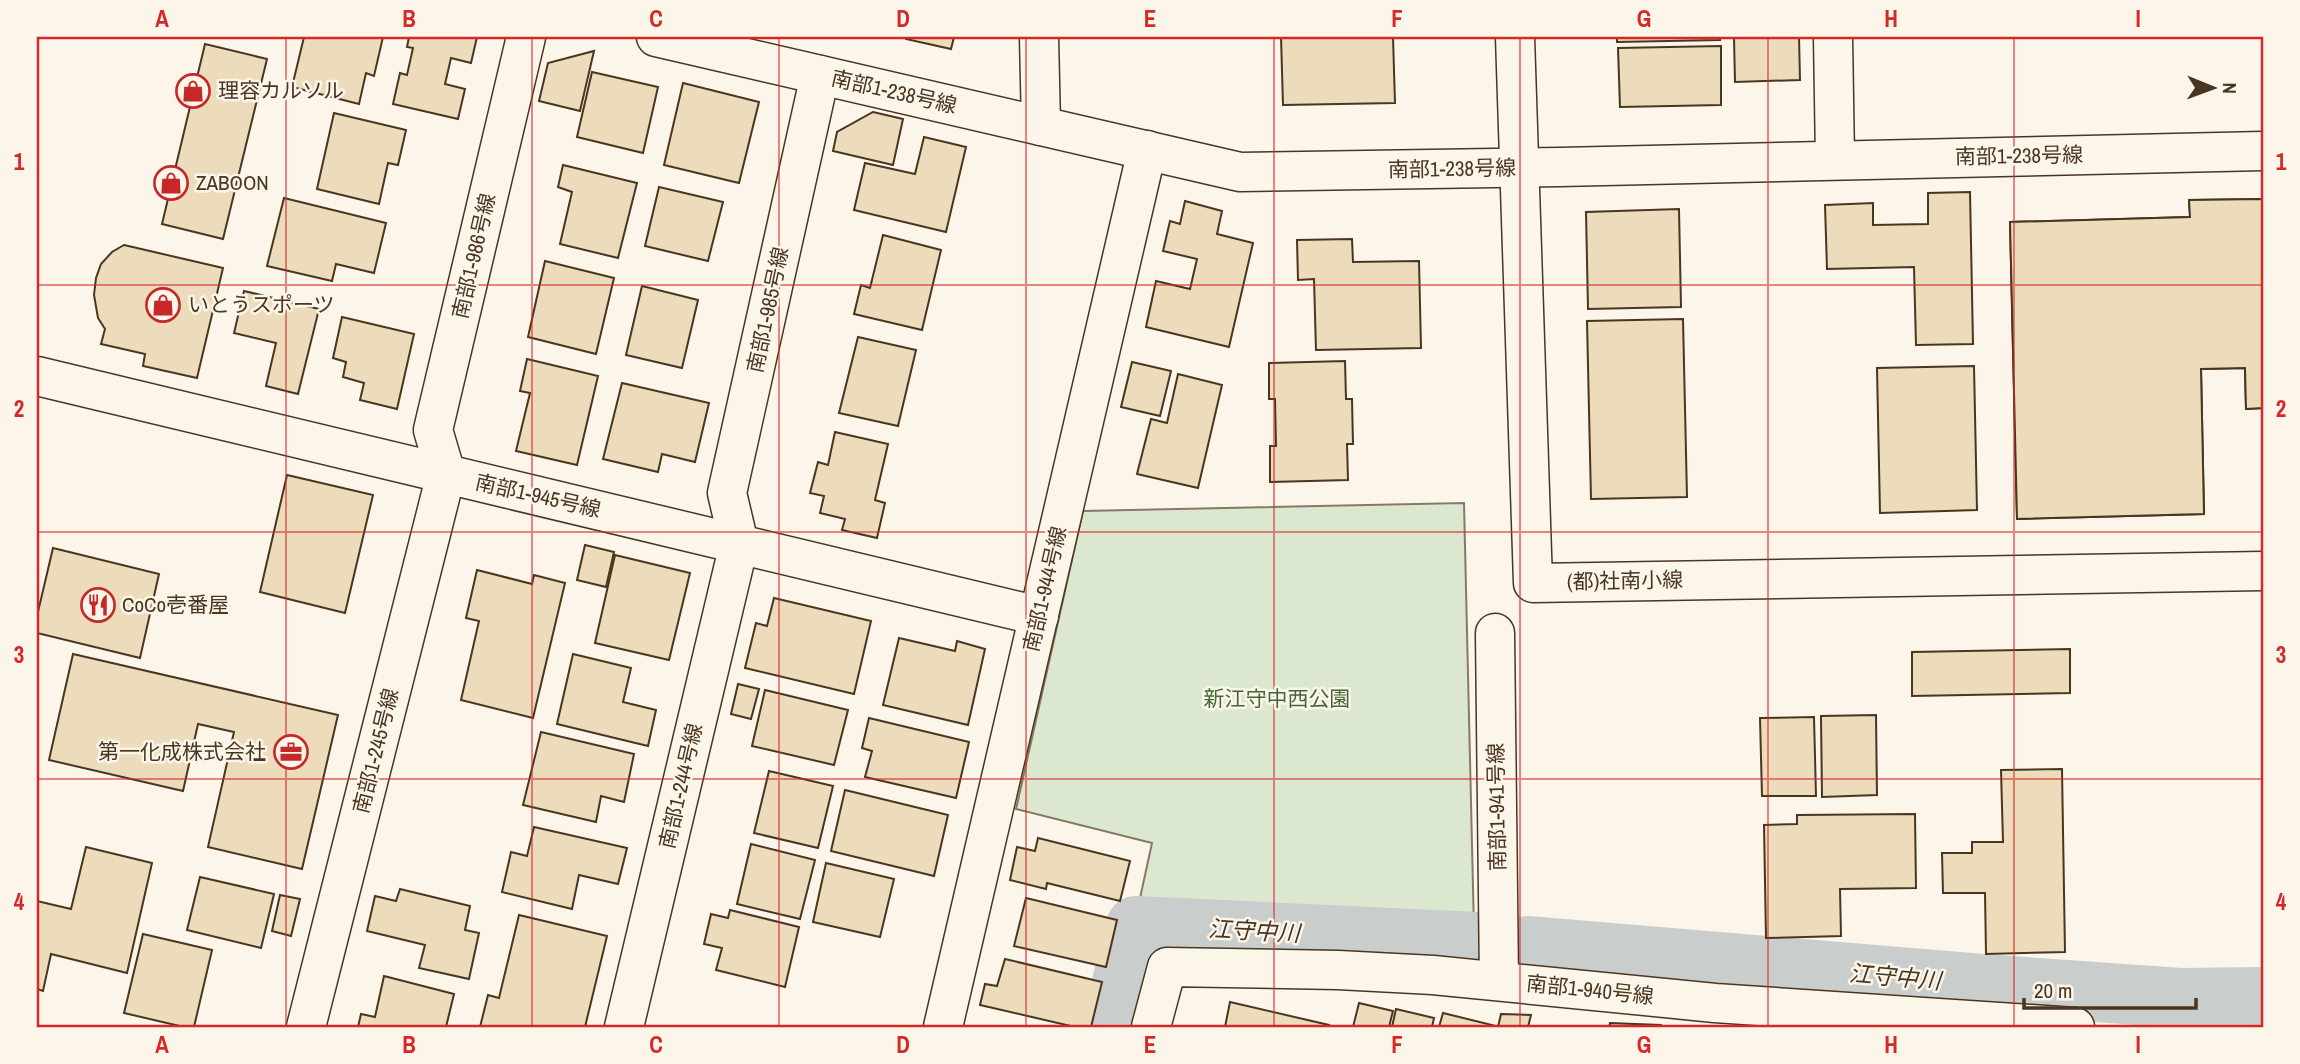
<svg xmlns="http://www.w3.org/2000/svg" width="2300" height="1064" viewBox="0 0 2300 1064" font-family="'Archivo Narrow','Noto Sans JP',sans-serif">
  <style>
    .green { fill: #dce7d0; stroke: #887966; stroke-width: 2 }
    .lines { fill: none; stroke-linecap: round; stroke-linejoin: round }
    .canal { stroke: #c9cecd; stroke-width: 60 }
    .building { fill: #ecdcbc; stroke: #4a3520; stroke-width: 2; fill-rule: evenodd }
    .pedestrian-casing { stroke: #4a3520; stroke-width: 41 }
    .minor-casing { stroke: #4a3520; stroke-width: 41 }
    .tertiary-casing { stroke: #4a3520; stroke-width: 41 }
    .pedestrian { stroke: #fbf6e9; stroke-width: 38 }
    .minor { stroke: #fbf6e9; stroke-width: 38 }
    .tertiary { stroke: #fbf6e9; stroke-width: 38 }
    .grid { fill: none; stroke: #d62828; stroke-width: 2; stroke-opacity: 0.55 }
    .labels { text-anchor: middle; stroke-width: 5; stroke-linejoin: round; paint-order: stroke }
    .poi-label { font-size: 21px; fill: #4a3520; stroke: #fbf6e9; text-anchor: start }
    .street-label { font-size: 21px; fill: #4a3520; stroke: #fbf6e9 }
    .park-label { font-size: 21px; fill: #436837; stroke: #fbf6e9 }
    .water-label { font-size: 23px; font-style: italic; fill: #4a3520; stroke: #fbf6e9 }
    .neatline { fill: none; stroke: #d62828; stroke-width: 2.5 }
    .grid-label { font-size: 23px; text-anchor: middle; font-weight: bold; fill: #d62828 }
  </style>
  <rect width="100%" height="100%" fill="#fbf6e9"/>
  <polygon class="green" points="1464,503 1474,930 1137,912 1152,843 1016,809 1083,511"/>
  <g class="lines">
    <g class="canal">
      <polyline points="1527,946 1982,984 2180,998 2263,997"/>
      <polyline points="1111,1027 1136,926 1477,942"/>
    </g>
  </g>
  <g class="building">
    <polygon points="304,37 383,37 374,76 366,73 359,104 292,87"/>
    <polygon points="409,37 477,37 471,63 451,58 445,84 465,89 458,119 393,104 400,73 407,75 413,48 407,47"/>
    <polygon points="906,37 954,37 951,49 906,39"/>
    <polygon points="1281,37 1393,37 1395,103 1283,105"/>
    <polygon points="1617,37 1720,37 1720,40 1617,42"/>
    <polygon points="1734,37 1799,37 1800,80 1735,82"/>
    <polygon points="205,44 267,59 223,239 162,224"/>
    <polygon points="1721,46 1721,105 1620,107 1618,48"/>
    <polygon points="594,51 580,111 539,101 548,63"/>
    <polygon points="592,72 658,87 643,153 577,137"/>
    <polygon points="683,83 759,102 739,183 664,165"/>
    <polygon points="873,112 903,119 893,165 833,151 837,132"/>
    <polygon points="334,113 406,130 398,165 388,163 379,204 317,189"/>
    <polygon points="924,137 966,147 946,232 854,210 865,163 915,174"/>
    <polygon points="563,165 637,183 618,258 560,244 572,192 558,187"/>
    <polygon points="659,187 723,202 708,261 645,246"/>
    <polygon points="1970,192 1973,344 1916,345 1914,267 1827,269 1825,205 1873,203 1873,225 1928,224 1928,193"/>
    <polygon points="284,198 386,223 374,273 336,264 332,281 267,266"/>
    <path d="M2263,199V408L2246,409L2245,368L2201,369L2204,514L2017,519L2010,222L2190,217L2189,200ZM2164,308L2167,436H2152L2151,426H2118L2115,309Z"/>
    <polygon points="2263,199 2263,408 2246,409 2245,368 2201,369 2204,514 2017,519 2010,222 2190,217 2189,200"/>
    <polygon points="1185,201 1222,211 1217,234 1253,243 1229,347 1146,327 1156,281 1190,289 1197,259 1163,251 1170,221 1180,224"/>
    <polygon points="1679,209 1681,307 1588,309 1586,212"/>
    <polygon points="883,235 941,250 922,330 854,314 861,285 870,288"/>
    <polygon points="1352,239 1353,262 1419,261 1421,348 1316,350 1314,279 1298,280 1297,240"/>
    <polygon points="124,245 223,268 197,378 143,366 145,354 101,344 105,329 98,318 94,295 96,278 101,264 112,252"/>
    <polygon points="545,261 614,278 596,354 528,337"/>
    <polygon points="642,286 698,300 682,368 626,355"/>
    <polygon points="244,291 319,309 298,394 266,386 276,343 234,333"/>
    <polygon points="342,317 414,334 397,409 360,400 364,383 343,377 346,362 333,358"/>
    <polygon points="1683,319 1687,497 1591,499 1587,321"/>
    <polygon points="858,337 916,350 898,426 839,413"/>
    <polygon points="527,359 598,376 577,465 516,451 530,393 520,391"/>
    <polygon points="1345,361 1346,399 1352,399 1353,444 1347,444 1348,480 1270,482 1270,446 1276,446 1275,399 1269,399 1269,363"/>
    <polygon points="1132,362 1171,371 1160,416 1121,407"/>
    <polygon points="1974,366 1977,510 1880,513 1877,368"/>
    <polygon points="1178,374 1222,385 1198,488 1137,474 1151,419 1167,423"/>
    <polygon points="622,383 709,403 695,462 662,454 658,472 603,459"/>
    <polygon points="835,432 888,444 875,500 885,503 877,538 842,530 845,519 820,513 824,496 810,493 818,462 828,465"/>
    <polygon points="287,475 373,495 345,613 260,592"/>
    <polygon points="585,545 614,552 606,587 577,580"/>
    <polygon points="53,548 159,574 140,658 37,633 37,616"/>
    <polygon points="615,555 690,573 669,660 595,643"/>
    <polygon points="477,570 532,584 534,575 565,583 533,718 461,700 479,621 466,618"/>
    <polygon points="774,598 871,621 854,694 745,668 756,623 767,626"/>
    <polygon points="899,638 955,651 957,641 985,649 968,725 883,705"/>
    <polygon points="2070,649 2070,693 1912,696 1912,652"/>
    <polygon points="73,654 338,715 302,869 208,847 234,732 198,724 183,791 49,760"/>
    <polygon points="573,654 631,668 623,702 656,710 648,746 557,724"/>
    <polygon points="738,684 759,689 751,719 731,714"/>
    <polygon points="765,690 848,710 834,765 752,746"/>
    <polygon points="1876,715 1877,795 1822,797 1821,716"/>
    <polygon points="1814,717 1816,796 1762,796 1760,718"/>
    <polygon points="869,718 969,742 956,798 865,777 872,751 862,748"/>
    <polygon points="541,732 634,754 624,802 601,796 596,822 523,805"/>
    <polygon points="2062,769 2065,952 1986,954 1985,893 1943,893 1942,853 1972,853 1972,842 2003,842 2001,770"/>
    <polygon points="769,771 833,786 818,848 754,833"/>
    <polygon points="845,790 948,815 934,876 831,851"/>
    <polygon points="1915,814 1916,888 1840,889 1841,936 1766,938 1764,825 1797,824 1797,815"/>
    <polygon points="534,827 627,848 618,884 579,875 572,909 502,892 511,852 527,856"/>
    <polygon points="1038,838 1130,861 1120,901 1047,883 1046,889 1010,880 1017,847 1035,851"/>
    <polygon points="751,844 815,860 800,919 737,904"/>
    <polygon points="86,847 152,863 127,973 51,954 43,991 37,989 37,901 71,909"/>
    <polygon points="826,863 894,879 880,937 813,922"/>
    <polygon points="200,877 274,894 261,948 187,930"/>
    <polygon points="400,889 470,906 465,930 479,933 469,979 419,968 425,945 367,931 375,896 396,901"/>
    <polygon points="280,895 300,899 291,936 272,931"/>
    <polygon points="1026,898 1117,920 1106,967 1014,946"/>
    <polygon points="730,910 799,927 785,987 716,970 722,948 704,944 711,914 728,918"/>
    <polygon points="519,915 607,936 585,1027 480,1027 488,995 499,998"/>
    <polygon points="143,934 212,950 194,1027 184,1027 124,1013"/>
    <polygon points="1005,959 1102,982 1091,1027 1075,1027 980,1005 985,984 997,986"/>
    <polygon points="384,976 454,994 446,1027 358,1027 361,1014 375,1017"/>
    <polygon points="1230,1002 1329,1025 1328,1027 1225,1027"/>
    <polygon points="1359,1003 1393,1011 1389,1027 1353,1027"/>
    <polygon points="1396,1009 1434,1018 1432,1027 1392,1027"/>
    <polygon points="1443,1013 1496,1026 1495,1027 1439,1027"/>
    <polygon points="1501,1014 1531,1015 1528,1027 1498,1027"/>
    <polygon points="1610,1023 1661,1025 1663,1027 1609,1027"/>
  </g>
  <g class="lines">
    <g class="pedestrian-casing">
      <polyline id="pedestrian" points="1495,633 1499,981"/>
    </g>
    <g class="minor-casing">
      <g id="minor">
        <polyline points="656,37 1240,172 1560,167 2263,151"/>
        <polyline points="1039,37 1041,126"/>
        <polyline points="1833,37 1835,160"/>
        <polyline points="37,376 1039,616"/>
        <polyline points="306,1027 446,474 433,430 526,37"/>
        <polyline points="624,1027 739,544 727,493 820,75"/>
        <polyline points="943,1027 1147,150"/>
        <polyline points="1151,1027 1167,967 1338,970 1433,975 1715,1003 2075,1027"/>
      </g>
    </g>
    <g class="tertiary-casing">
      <polyline id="tertiary" points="1515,37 1533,583 2263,571"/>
    </g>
    <use href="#pedestrian" class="pedestrian"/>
    <use href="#minor" class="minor"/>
    <use href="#tertiary" class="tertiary"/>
  </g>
  <path class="grid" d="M286,37V1027M532,37V1027M779,37V1027M1026,37V1027M1274,37V1027M1520,37V1027M1768,37V1027M2014,37V1027M37,285H2263M37,532H2263M37,779H2263"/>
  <defs>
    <g id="shop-ring" transform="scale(1.75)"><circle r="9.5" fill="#fbf6e9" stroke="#c62828" stroke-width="1.5"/><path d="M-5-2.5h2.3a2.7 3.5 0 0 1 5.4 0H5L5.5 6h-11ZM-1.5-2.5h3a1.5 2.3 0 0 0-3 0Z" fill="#c62828"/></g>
    <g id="restaurant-ring" transform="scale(1.75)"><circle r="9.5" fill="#fbf6e9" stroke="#c62828" stroke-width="1.5"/><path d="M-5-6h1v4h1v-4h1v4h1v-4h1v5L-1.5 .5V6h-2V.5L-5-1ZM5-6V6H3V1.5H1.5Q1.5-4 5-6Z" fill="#c62828"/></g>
    <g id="office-ring" transform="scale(1.75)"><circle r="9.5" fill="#fbf6e9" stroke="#c62828" stroke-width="1.5"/><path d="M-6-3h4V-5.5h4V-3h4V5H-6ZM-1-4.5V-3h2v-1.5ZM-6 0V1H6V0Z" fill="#c62828"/></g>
  </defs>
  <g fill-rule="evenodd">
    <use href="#shop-ring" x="193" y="91"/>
    <use href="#shop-ring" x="171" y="183"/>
    <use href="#shop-ring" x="163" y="305"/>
    <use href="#restaurant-ring" x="98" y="605"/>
    <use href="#office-ring" x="291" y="752"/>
  </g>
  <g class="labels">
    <g class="poi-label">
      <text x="218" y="98">理容カルソル</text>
      <text x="196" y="190">ZABOON</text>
      <text x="188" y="312">いとうスポーツ</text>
      <text x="122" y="612">CoCo壱番屋</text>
      <text x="266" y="759" text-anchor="end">第一化成株式会社</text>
    </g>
    <g class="street-label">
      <text transform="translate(894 92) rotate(13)" y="7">南部1-238号線</text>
      <text transform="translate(2019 156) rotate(-1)" y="7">南部1-238号線</text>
      <text transform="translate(1452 169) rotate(-1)" y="7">南部1-238号線</text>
      <text transform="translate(474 256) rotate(-77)" y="7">南部1-986号線</text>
      <text transform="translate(768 310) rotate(-78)" y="7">南部1-985号線</text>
      <text transform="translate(538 496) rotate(13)" y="7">南部1-945号線</text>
      <text transform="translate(1625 581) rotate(-1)" y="7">(都)社南小線</text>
      <text transform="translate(1045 589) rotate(-77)" y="7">南部1-944号線</text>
      <text transform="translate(376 751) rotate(-76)" y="7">南部1-245号線</text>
      <text transform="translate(681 786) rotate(-77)" y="7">南部1-244号線</text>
      <text transform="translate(1497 807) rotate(-91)" y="7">南部1-941号線</text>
      <text transform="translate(1590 990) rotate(6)" y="7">南部1-940号線</text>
    </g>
    <g class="park-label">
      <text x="1277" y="706">新江守中西公園</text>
    </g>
    <g class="water-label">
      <text transform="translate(1254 931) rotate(3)" y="8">江守中川</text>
      <text transform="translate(1895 977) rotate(5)" y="8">江守中川</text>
    </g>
  </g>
  <rect width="2300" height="1064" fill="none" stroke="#fbf6e9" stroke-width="77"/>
  <g transform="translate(2213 88) rotate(91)" stroke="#fbf6e9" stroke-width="5" paint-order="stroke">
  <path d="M0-5L12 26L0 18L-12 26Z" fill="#4a3520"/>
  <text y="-10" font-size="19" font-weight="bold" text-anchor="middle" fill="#4a3520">N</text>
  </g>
  <path d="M2024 998v10h172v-10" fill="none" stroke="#4a3520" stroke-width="3.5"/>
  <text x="2034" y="998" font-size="21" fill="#4a3520" stroke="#fbf6e9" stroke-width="5" paint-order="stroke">20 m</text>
  <rect x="38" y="38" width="2224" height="988" class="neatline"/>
  <g class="grid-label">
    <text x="162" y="27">A</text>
    <text x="409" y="27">B</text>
    <text x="656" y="27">C</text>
    <text x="903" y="27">D</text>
    <text x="1150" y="27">E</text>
    <text x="1397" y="27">F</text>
    <text x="1644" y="27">G</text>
    <text x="1891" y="27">H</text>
    <text x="2138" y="27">I</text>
    <text x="19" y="170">1</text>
    <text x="2281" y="170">1</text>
    <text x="19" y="417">2</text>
    <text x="2281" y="417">2</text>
    <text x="19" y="663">3</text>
    <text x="2281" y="663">3</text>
    <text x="19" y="910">4</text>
    <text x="2281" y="910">4</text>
    <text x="162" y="1053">A</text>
    <text x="409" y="1053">B</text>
    <text x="656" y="1053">C</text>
    <text x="903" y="1053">D</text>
    <text x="1150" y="1053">E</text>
    <text x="1397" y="1053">F</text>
    <text x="1644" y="1053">G</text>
    <text x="1891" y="1053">H</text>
    <text x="2138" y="1053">I</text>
  </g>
</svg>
